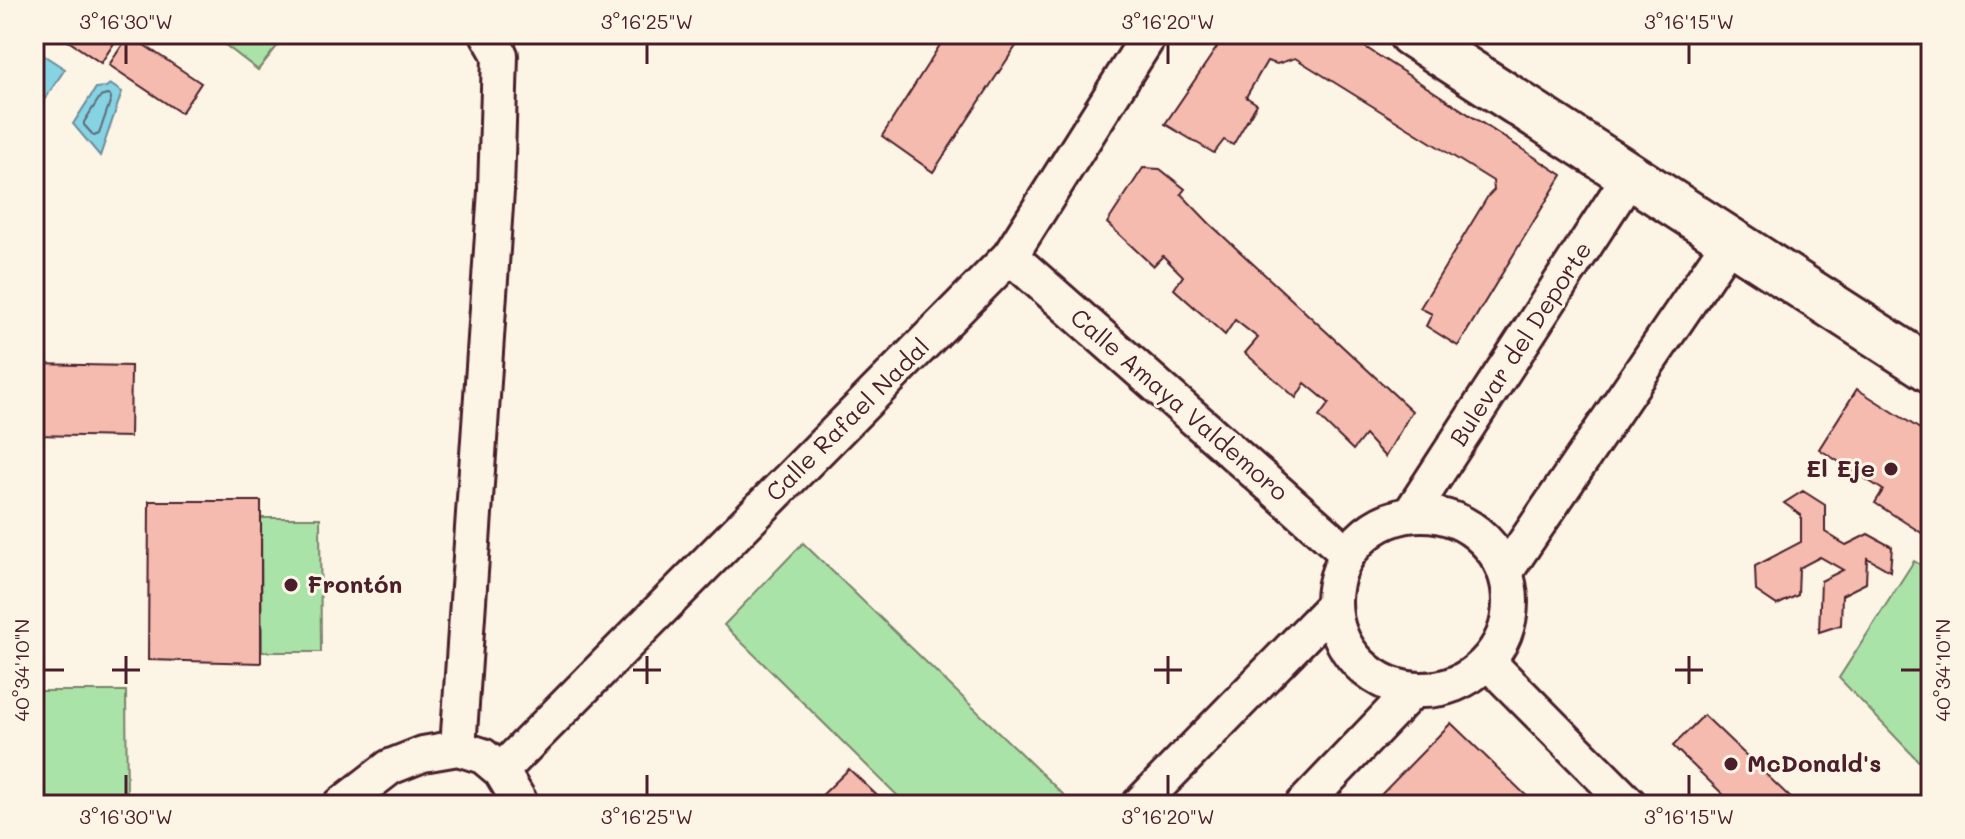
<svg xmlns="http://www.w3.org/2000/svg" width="1965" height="839" viewBox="0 0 1965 839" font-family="Mali,sans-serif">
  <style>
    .green { fill: #a9e3a7; stroke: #7a8169; stroke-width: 2 }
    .water { fill: #85d3e3; stroke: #6d8b99; stroke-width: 2 }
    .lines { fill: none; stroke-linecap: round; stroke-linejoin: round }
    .shore { stroke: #626775; stroke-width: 2 }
    .building { fill: #f5bbae; stroke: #4a1f2b; stroke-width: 2 }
    .minor-casing { stroke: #4a1f2b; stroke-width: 40 }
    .tertiary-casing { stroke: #4a1f2b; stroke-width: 50 }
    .minor { stroke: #fcf5e5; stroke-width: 34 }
    .tertiary { stroke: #fcf5e5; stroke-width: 44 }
    .ticks { fill: none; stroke: #4a1f2b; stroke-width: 3 }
    .poi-dot { fill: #4a1f2b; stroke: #fcf5e5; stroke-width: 3 }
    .labels { text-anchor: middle; stroke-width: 6; stroke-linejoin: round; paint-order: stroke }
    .street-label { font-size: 24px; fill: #4a1f2b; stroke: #fcf5e5 }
    .poi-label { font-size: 24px; font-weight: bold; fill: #4a1f2b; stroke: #fcf5e5; text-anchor: start }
    .neatline { fill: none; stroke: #4a1f2b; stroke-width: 3 }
    .ticks-label { font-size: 20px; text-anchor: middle; fill: #4a1f2b }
  </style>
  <rect width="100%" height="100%" fill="#fcf5e5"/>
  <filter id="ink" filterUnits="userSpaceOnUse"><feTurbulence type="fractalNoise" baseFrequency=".0125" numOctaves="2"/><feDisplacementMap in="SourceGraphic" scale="16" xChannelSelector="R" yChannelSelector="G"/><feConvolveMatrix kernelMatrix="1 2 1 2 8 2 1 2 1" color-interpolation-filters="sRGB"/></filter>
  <g filter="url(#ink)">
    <g class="green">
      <polygon points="211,34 287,34 258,70"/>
      <polygon points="261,518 320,518 321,652 262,652"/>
      <polygon points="803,543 1073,804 907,805 724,625"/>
      <polygon points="1914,561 1931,571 1931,770 1929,772 1839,678"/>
      <polygon points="34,691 126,691 127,805 34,805"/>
    </g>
    <g class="water">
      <polygon points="34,49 65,69 34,115"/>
      <polygon points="110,84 122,92 100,156 73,124 96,88 106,87"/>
    </g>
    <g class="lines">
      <polygon class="shore" points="107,95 110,96 111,99 99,134 94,136 84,125 84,122 100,97"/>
    </g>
    <g class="building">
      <polygon points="58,34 120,34 101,63"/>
      <polygon points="947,34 1024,34 933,172 882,136"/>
      <polygon points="1226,34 1345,34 1562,175 1458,346 1426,326 1432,314 1420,308 1488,196 1494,190 1493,181 1295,58 1277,64 1267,61 1246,97 1257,104 1233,145 1224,140 1214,153 1165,124"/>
      <polygon points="129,35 201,83 181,113 109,65"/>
      <polygon points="1143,168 1160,169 1185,189 1181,194 1210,224 1412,411 1385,457 1365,435 1353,450 1319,417 1329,403 1305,383 1296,398 1245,353 1258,338 1235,320 1225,335 1174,289 1183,276 1163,256 1153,266 1107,223"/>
      <polygon points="34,364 131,366 130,437 34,435"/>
      <polygon points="1857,389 1931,436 1931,539 1875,503 1883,490 1819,449"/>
      <polygon points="1803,491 1825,505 1825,532 1846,545 1868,534 1892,547 1890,571 1867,558 1866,583 1842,595 1841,625 1819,632 1821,581 1843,570 1820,557 1799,568 1798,595 1777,605 1756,591 1755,566 1801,542 1801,515 1784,503"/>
      <polygon points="149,501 261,501 261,663 148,660"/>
      <polygon points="1704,715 1798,805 1734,805 1673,746"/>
      <polygon points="1451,723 1536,805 1371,805"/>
      <polygon points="849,769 887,805 812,805"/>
    </g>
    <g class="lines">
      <g class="minor-casing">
        <g id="minor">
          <polyline points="1010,256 1347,553"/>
          <polyline points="1411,513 1630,176"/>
          <circle cx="1422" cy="602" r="88"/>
          <polyline points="1506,571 1730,241"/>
          <polyline points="1488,662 1630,805"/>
          <polyline points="458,748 496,191 500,55 488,34"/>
          <polyline points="501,771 1010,256 1150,34"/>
          <polyline points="341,805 390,767 423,754 458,748 483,756 501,771 519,801 519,805"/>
          <polyline points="1139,805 1333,606"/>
          <polyline points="1303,805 1413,690"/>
        </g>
      </g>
      <g class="tertiary-casing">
        <polyline id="tertiary" points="1411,34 1931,370"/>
      </g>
      <use href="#minor" class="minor"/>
      <use href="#tertiary" class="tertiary"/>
    </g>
  </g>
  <path class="ticks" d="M126,44V64M647,44V64M1168,44V64M1689,44V64M126,656V684M647,656V684M1168,656V684M1689,656V684M44,670H64M112,670H140M633,670H661M1154,670H1182M1675,670H1703M1901,670H1921M126,775V795M647,775V795M1168,775V795M1689,775V795"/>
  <g class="poi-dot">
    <circle cx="1891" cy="469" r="8"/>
    <circle cx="291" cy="585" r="8"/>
    <circle cx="1731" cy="764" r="8"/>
  </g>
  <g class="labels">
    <g class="street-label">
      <text transform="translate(1521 344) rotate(-57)" y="8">Bulevar del Deporte</text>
      <text transform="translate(1179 405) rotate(41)" y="8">Calle Amaya Valdemoro</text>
      <text transform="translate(848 420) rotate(-45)" y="8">Calle Rafael Nadal</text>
    </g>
    <g class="poi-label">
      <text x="1875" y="477" text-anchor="end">El Eje</text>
      <text x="307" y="593">Frontón</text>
      <text x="1747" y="772">McDonald's</text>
    </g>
  </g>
  <rect width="1965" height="839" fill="none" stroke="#fcf5e5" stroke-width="88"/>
  <rect x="44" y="44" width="1877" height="751" class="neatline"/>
  <g class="ticks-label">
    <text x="126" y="29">3°16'30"W</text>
    <text x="647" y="29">3°16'25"W</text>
    <text x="1168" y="29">3°16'20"W</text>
    <text x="1689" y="29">3°16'15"W</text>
    <text transform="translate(22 670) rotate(-90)" y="7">40°34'10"N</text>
    <text transform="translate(1943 670) rotate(-90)" y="7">40°34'10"N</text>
    <text x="126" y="824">3°16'30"W</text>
    <text x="647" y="824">3°16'25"W</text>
    <text x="1168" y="824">3°16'20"W</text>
    <text x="1689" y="824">3°16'15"W</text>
  </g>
</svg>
